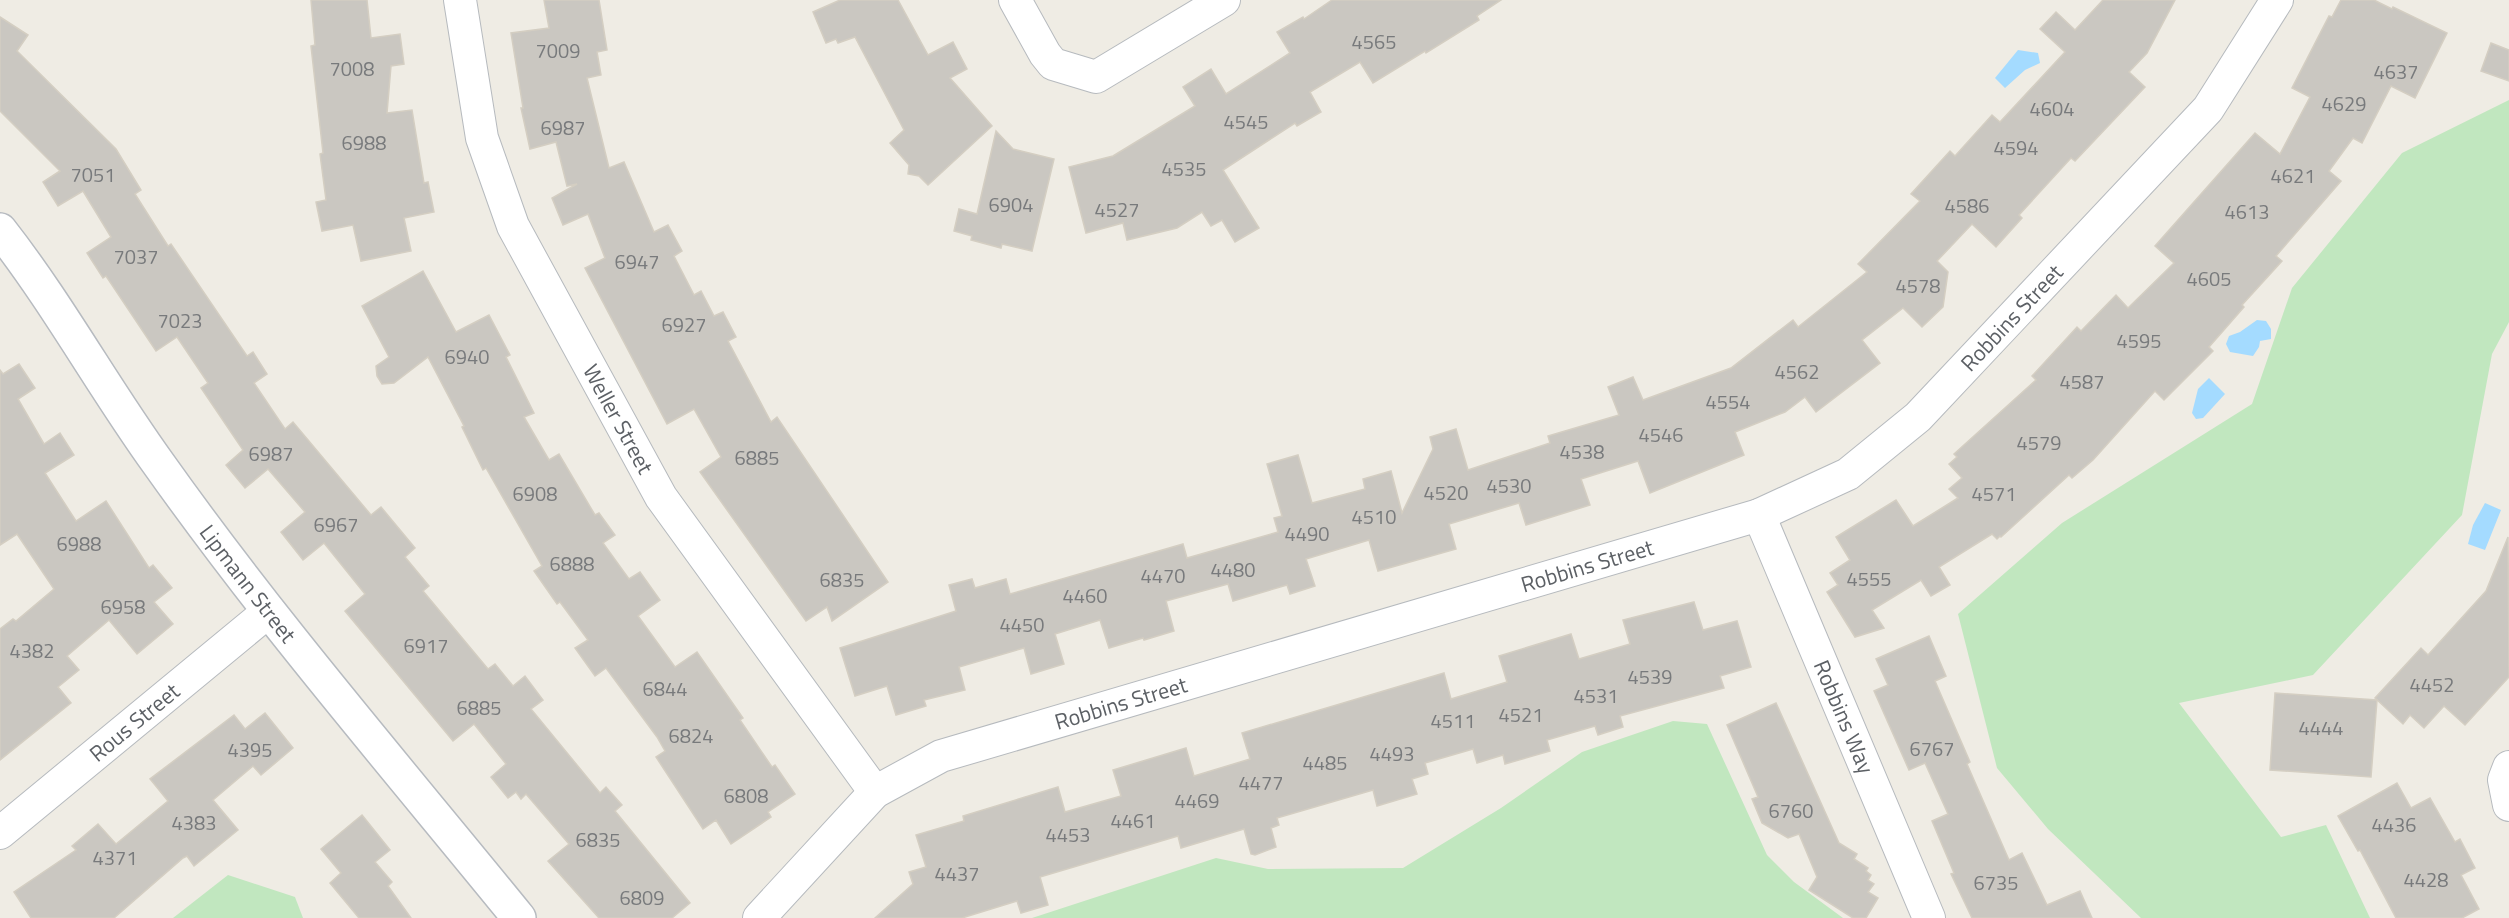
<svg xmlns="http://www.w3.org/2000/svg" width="2509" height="918" viewBox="0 0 2509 918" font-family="'Titillium Web',sans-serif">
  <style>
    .green { fill: #c1e7bf }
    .water { fill: #a4dbff }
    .building { fill: #cac7c1; stroke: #d4cec2; stroke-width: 1.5 }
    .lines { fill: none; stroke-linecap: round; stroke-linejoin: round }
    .street-casing { stroke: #b6babe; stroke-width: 34 }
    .secondary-casing { stroke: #b7bbc0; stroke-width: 36 }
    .street { stroke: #fff; stroke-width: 32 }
    .secondary { stroke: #fff; stroke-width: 33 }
    .labels { text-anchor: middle; stroke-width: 5; stroke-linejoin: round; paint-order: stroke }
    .number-label { font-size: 20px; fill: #787a7c }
    .street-label { font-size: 22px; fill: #5c6065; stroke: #fff }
  </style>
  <rect width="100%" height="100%" fill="#efece4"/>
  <g class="green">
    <polygon points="2509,100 2509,322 2492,354 2462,515 2313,675 2179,703 2281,837 2326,825 2370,918 2141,918 2048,829 1997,768 1958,614 2062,523 2252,404 2292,288 2402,153"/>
    <polygon points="1673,721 1707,724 1767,855 1794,882 1843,918 1032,918 1216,858 1268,869 1403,868 1501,808 1582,752"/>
    <polygon points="228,875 295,897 303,918 173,918"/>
  </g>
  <g class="water">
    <polygon points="2018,50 2038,53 2040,63 2025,70 2005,88 1995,78"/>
    <polygon points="2257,320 2266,321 2271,329 2271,339 2260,341 2259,347 2253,356 2230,352 2226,344 2229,336 2240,332"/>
    <polygon points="2209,378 2225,394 2203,418 2196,419 2192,413 2198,389"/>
    <polygon points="2485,503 2501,510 2485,550 2468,544 2473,525"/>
  </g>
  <g class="building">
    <polygon points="311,0 367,0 371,38 400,34 404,64 391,66 387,113 412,110 424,183 428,182 434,212 404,218 411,251 361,261 353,225 322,231 316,202 326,200 320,154 323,153 311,46 315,45"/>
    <polygon points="544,0 599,0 607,50 597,52 601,75 587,78 609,168 624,162 654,232 668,225 682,251 674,256 694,295 701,291 714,316 723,312 736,337 728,341 771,422 777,417 888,582 832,621 827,607 806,621 700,472 721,457 694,409 667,424 585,268 605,258 588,214 563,225 552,198 577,184 567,186 556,142 530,149 521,108 523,108 511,33 549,28"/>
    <polygon points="840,0 898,0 928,55 953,42 967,69 950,78 992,126 928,185 919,176 908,174 909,165 890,143 904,130 855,37 838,43 836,39 826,43 813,12"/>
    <polygon points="1332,0 1501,0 1477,16 1479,20 1426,53 1425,51 1373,83 1360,62 1310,92 1321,112 1297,126 1295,123 1223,170 1259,228 1235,242 1222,220 1211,226 1202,212 1177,228 1127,240 1123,223 1086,233 1069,167 1113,156 1195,106 1183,87 1211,69 1226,94 1290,53 1277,32 1303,17 1304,19"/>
    <polygon points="2103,0 2175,0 2147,53 2129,72 2145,87 2075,161 2071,158 2019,215 2022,218 1996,247 1972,224 1937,261 1948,272 1943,307 1922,327 1903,308 1862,340 1880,363 1816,412 1805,397 1785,412 1735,432 1744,455 1650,493 1638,461 1581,479 1590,505 1526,525 1519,503 1449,524 1456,549 1378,571 1369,540 1306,559 1315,586 1290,594 1287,585 1233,601 1228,584 1166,601 1174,631 1144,640 1143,638 1109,648 1100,620 1055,634 1064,664 1031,674 1024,648 959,667 965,690 924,700 926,706 896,715 887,686 855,696 840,648 956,611 949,585 972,579 975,588 1006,579 1010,594 1183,544 1187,558 1278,532 1274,518 1282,516 1267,464 1298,455 1312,503 1365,489 1363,479 1391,471 1402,513 1433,449 1430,437 1456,429 1468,470 1550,443 1548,436 1619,415 1608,387 1633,377 1643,400 1731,368 1793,320 1798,327 1867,272 1858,264 1920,201 1911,194 1950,151 1955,156 1992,115 2000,122 2065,52 2040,29 2056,12 2075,30"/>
    <polygon points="2341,0 2374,0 2392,9 2393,7 2447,33 2415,98 2391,86 2362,143 2353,138 2329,171 2341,181 2276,256 2282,261 2242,305 2244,307 2209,347 2213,351 2164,400 2155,391 2093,460 2072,478 2069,475 2001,537 2000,536 1997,539 1992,534 1939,567 1950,585 1931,596 1921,580 1872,610 1884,628 1855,637 1827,592 1838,585 1830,573 1850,560 1836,537 1896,500 1913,526 1958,498 1949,489 1962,478 1949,464 1957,457 1954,454 2036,380 2032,376 2077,327 2081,331 2116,295 2128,308 2174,263 2155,246 2255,133 2280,154 2310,97 2292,88 2329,16 2332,17"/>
    <polygon points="0,17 28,35 17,51 116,149 141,190 135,194 168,246 171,244 247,356 253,352 267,374 254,383 285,429 293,422 371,515 381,507 415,548 405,557 429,586 423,591 488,669 495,664 513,686 525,676 543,700 531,709 600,793 606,787 622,805 615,811 690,903 672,918 599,918 548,861 569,844 526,794 521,799 516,792 508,798 491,777 506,764 474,724 453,741 345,611 365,594 324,543 303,560 281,532 305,512 268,469 245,488 226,465 243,450 201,388 208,383 177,337 156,351 106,276 103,278 87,253 111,237 83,191 58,206 43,182 60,171 0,111"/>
    <polygon points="2491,43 2509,50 2509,81 2481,71"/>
    <polygon points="996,131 1013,149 1054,159 1032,251 1002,244 1001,248 971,240 972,236 954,231 959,209 977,214"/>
    <polygon points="423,271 456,332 489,315 510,355 506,357 534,413 524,417 549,460 559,454 595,515 599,513 615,535 603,543 629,579 640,572 660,600 638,616 675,667 697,652 743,718 740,720 772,767 775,765 795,794 768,812 771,817 731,844 716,820 703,829 656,757 665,751 657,737 606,668 595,676 575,648 588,640 560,602 557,604 534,571 542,566 486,468 483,470 462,427 464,426 428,357 394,383 382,384 377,376 376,366 389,357 362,306"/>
    <polygon points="19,364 35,388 18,399 44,444 60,433 74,455 45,473 76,521 106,501 149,568 153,565 172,588 154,602 173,624 137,654 109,620 67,656 79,670 58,687 71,703 0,760 0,629 13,619 16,621 54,589 17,534 0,545 0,370 3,374"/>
    <polygon points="2508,537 2509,677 2465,725 2444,706 2424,728 2410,715 2403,724 2375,698 2421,648 2428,655 2486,591"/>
    <polygon points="1694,602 1703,630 1737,621 1751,667 1720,676 1724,688 1620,716 1623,727 1598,735 1595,726 1547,740 1550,751 1505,764 1503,755 1477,763 1473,749 1425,763 1428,774 1412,779 1417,794 1377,806 1373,790 1277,818 1279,825 1271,828 1276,847 1255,855 1251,854 1244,829 1181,848 1178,836 1040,877 1048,905 1021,913 1017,901 962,918 875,918 913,884 909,872 926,867 916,835 964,821 963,816 1058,787 1065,812 1121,796 1113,770 1186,748 1194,776 1250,759 1242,733 1444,673 1451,699 1507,682 1499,656 1571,634 1579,659 1630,644 1623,620"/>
    <polygon points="1929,636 1946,676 1935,681 1970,762 1967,764 2009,860 2022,853 2047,905 2080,891 2092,918 1972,918 1951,874 1954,873 1932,821 1948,814 1925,763 1909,770 1874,691 1888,685 1876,659"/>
    <polygon points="2275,693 2377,700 2371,777 2270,770"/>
    <polygon points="1776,703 1839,843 1857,854 1854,859 1868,868 1866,871 1871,875 1868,880 1874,884 1868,892 1878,898 1866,918 1853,918 1809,890 1817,877 1799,834 1788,838 1762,823 1752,799 1758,797 1727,725"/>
    <polygon points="265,713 293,748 261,775 253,766 213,800 238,830 194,866 187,856 183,858 114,918 31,918 14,892 76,850 72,846 98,824 116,844 168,801 150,779 234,715 245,729"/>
    <polygon points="2397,783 2411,808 2430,798 2455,842 2460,839 2475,868 2461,875 2479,909 2462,918 2396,918 2360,850 2358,851 2338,816"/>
    <polygon points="362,815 390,850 375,862 392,882 388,886 411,918 359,918 330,883 341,873 321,849"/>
  </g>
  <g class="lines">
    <g class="street-casing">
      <g id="street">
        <path id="s1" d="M460,0L482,138L513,226L661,497L875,792"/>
        <polyline points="1015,0 1045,54 1053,64 1096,77 1224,0"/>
        <path id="s2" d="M1759,515L1929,918"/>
        <polyline points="2509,767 2504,780 2509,805"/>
        <path id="s3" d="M0,833L269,611"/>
        <path id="s4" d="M759,918L875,792L941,756L1759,515L1848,474L1918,417L2208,109L2277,0"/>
      </g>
    </g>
    <g class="secondary-casing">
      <g id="secondary">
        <path id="s5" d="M0,230C58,304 103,387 158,463C270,621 397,768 519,918"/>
      </g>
    </g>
    <use href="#street" class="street"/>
    <use href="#secondary" class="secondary"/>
  </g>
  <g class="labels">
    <g class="number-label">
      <text x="1374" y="49">4565</text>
      <text x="558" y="58">7009</text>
      <text x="352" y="76">7008</text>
      <text x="2396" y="79">4637</text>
      <text x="2344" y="111">4629</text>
      <text x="2052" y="116">4604</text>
      <text x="1246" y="129">4545</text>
      <text x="563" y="135">6987</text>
      <text x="364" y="150">6988</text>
      <text x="2016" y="155">4594</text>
      <text x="1184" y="176">4535</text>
      <text x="93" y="182">7051</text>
      <text x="2293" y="183">4621</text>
      <text x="1011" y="212">6904</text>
      <text x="1967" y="213">4586</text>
      <text x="1117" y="217">4527</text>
      <text x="2247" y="219">4613</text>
      <text x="136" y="264">7037</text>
      <text x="637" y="269">6947</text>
      <text x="2209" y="286">4605</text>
      <text x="1918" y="293">4578</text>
      <text x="180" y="328">7023</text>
      <text x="684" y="332">6927</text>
      <text x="2139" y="348">4595</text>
      <text x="467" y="364">6940</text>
      <text x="1797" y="379">4562</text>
      <text x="2082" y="389">4587</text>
      <text x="1728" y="409">4554</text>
      <text x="1661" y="442">4546</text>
      <text x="2039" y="450">4579</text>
      <text x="1582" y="459">4538</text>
      <text x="271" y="461">6987</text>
      <text x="757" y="465">6885</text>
      <text x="1509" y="493">4530</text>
      <text x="1446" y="500">4520</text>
      <text x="535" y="501">6908</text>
      <text x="1994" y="501">4571</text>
      <text x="1374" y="524">4510</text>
      <text x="336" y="532">6967</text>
      <text x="1307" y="541">4490</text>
      <text x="79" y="551">6988</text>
      <text x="572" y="571">6888</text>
      <text x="1233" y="577">4480</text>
      <text x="1163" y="583">4470</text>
      <text x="1869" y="586">4555</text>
      <text x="842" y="587">6835</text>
      <text x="1085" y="603">4460</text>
      <text x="123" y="614">6958</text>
      <text x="1022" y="632">4450</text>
      <text x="426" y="653">6917</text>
      <text x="32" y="658">4382</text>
      <text x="1650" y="684">4539</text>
      <text x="2432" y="692">4452</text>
      <text x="665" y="696">6844</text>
      <text x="1596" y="703">4531</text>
      <text x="479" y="715">6885</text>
      <text x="1521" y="722">4521</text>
      <text x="1453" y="728">4511</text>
      <text x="2321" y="735">4444</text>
      <text x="691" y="743">6824</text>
      <text x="1932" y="756">6767</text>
      <text x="250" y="757">4395</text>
      <text x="1392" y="761">4493</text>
      <text x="1325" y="770">4485</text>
      <text x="1261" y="790">4477</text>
      <text x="746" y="803">6808</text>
      <text x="1197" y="808">4469</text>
      <text x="1791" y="818">6760</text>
      <text x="1133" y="828">4461</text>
      <text x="194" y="830">4383</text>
      <text x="2394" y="832">4436</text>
      <text x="1068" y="842">4453</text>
      <text x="598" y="847">6835</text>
      <text x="115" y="865">4371</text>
      <text x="957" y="881">4437</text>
      <text x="2426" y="887">4428</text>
      <text x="1996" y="890">6735</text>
      <text x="642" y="905">6809</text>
    </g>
    <g class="street-label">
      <text dy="8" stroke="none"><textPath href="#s4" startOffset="1424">Robbins Street</textPath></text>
      <text dy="8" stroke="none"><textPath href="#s1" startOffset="453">Weller Street</textPath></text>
      <text dy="8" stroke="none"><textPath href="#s4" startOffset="920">Robbins Street</textPath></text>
      <text dy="8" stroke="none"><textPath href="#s5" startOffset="432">Lipmann Street</textPath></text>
      <text dy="8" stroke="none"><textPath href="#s4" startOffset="434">Robbins Street</textPath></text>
      <text dy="8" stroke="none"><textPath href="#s2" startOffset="219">Robbins Way</textPath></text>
      <text dy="8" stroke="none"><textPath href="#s3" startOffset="174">Rous Street</textPath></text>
    </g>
  </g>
</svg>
